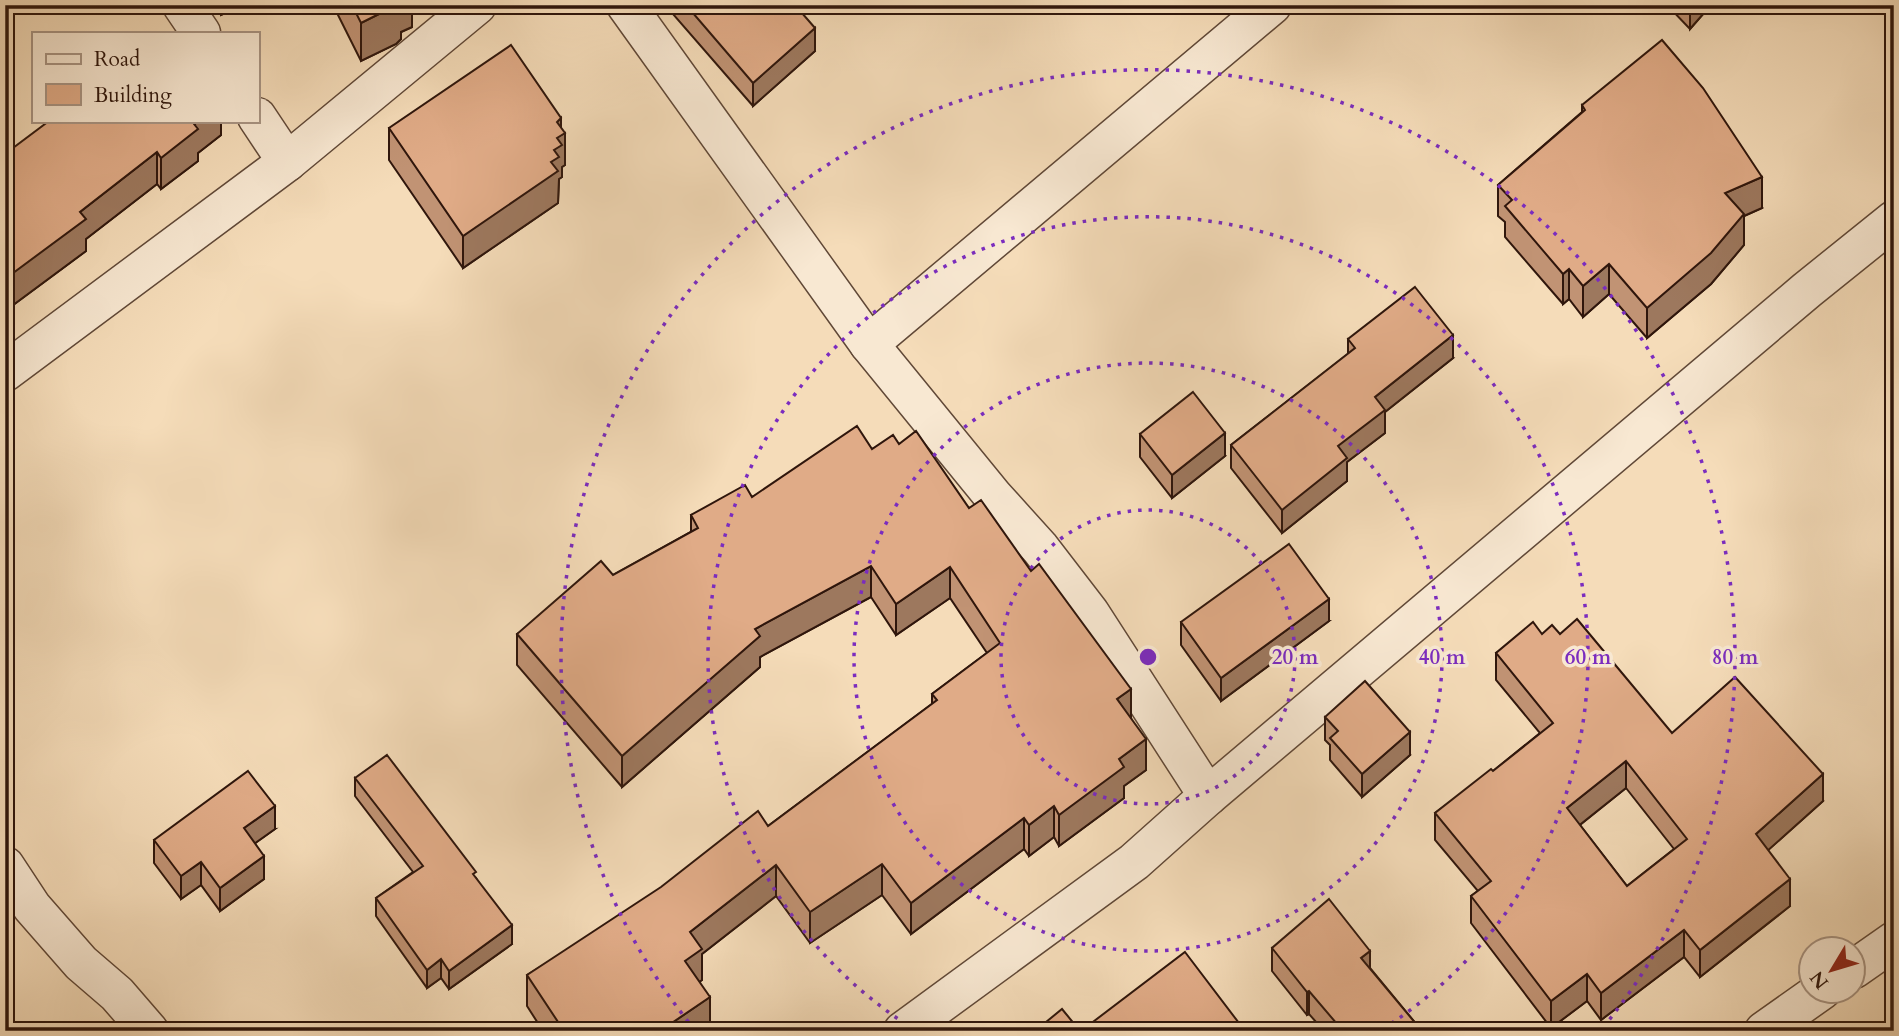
<svg xmlns="http://www.w3.org/2000/svg" width="1899" height="1036" viewBox="0 0 1899 1036" font-family="Cardo,serif">
  <style>
    .lines { fill: none; stroke-linecap: round; stroke-linejoin: round }
    .minor-casing { stroke: #604837; stroke-width: 41 }
    .minor { stroke: #f8e8d2; stroke-width: 38 }
    .wall { fill: #c19374; stroke: #2f160c; stroke-width: 2; fill-rule: evenodd }
    .shaded-wall { fill: #9d785e; stroke: #2f160c; stroke-width: 2 }
    .building { fill: #e0ab87; stroke: #2f160c; stroke-width: 2; fill-rule: evenodd }
    .ring { fill: none; stroke: #7b2cbf; stroke-width: 3.5; stroke-dasharray: 3.5 7 }
    .centre { fill: #7b2cbf; stroke: #f8e8d2; stroke-width: 3.5 }
    .ring-label { font-size: 21px; text-anchor: middle; font-weight: bold; fill: #7b2cbf; stroke: #f8e8d2; stroke-width: 7; stroke-linejoin: round; paint-order: stroke }
  </style>
  <rect width="100%" height="100%" fill="#f5dcb9"/>
  <filter id="stains"><feTurbulence type="fractalNoise" baseFrequency=".00286" numOctaves="4"/><feColorMatrix values="0 0 0 0 .2 0 0 0 0 .09 0 0 0 0 .02 0 0 0 .5 -.17"/></filter>
  <radialGradient id="worn" r=".72"><stop offset=".6" stop-color="#630" stop-opacity="0"/><stop offset="1" stop-color="#630" stop-opacity=".3"/></radialGradient>
  <g class="lines">
    <g class="minor-casing">
      <g id="minor">
        <polyline points="182,5 201,33"/>
        <polyline points="626,5 869,344 993,496 1040,548 1090,613 1208,796"/>
        <polyline points="257,117 287,162"/>
        <polyline points="869,344 1272,5"/>
        <polyline points="5,372 287,162 477,5"/>
        <polyline points="5,866 32,907 81,963 117,994 149,1031"/>
        <polyline points="1854,969 1894,941"/>
        <polyline points="903,1031 1134,862 1208,796 1807,290 1894,220"/>
        <polyline points="1764,1031 1822,990"/>
      </g>
    </g>
    <use href="#minor" class="minor"/>
  </g>
  <g class="wall">
    <polygon points="217,5 243,5 221,15"/>
    <polygon points="333,5 412,5 412,27 401,32 401,39 396,44 361,61"/>
    <polygon points="672,5 795,5 815,51 753,106 672,13"/>
    <polygon points="1667,5 1711,5 1690,29"/>
    <polygon points="1582,105 1762,208 1744,216 1744,245 1711,284 1647,338 1609,294 1583,317 1569,299 1563,304 1505,237 1505,222 1498,216 1498,185 1582,112"/>
    <polygon points="221,121 221,135 198,153 198,161 161,189 157,184 86,239 86,251 5,311 5,154"/>
    <polygon points="389,128 561,128 565,165 562,167 562,177 559,179 558,203 463,268 389,160"/>
    <polygon points="1348,339 1453,358 1385,412 1385,433 1347,462 1347,481 1282,533 1231,468 1231,445 1348,354"/>
    <polygon points="1140,434 1225,456 1172,498 1140,457"/>
    <polygon points="899,444 969,508 1131,718 1146,770 1124,786 1124,798 1059,846 1054,837 1029,856 1024,849 911,934 882,895 810,943 776,896 702,954 702,980 699,982 710,1028 706,1031 543,1031 527,1006 527,975 768,826 932,704 932,694 987,653 950,598 896,635 871,597 760,657 760,667 622,787 517,665 517,634 613,575 691,532 691,515 752,497 872,449"/>
    <polygon points="1329,621 1221,701 1181,645 1181,622"/>
    <path d="M1542,634H1560L1672,733L1823,801L1768,850L1790,906L1700,977L1684,957L1601,1020L1587,1001L1551,1028L1471,923V896L1478,891L1435,840V813L1493,771L1540,733L1496,680V653ZM1626,788L1674,849L1627,886L1580,825Z"/>
    <polygon points="1325,717 1410,755 1362,797 1330,760 1330,745 1325,740"/>
    <polygon points="355,778 476,878 512,944 449,989 441,978 427,988 376,916 376,898 413,872 355,796"/>
    <polygon points="275,829 255,843 264,879 220,911 201,885 181,899 154,863 154,840"/>
    <polygon points="1272,948 1370,968 1422,1031 1324,1031 1309,1014 1307,1015 1272,971"/>
  </g>
  <g class="shaded-wall">
    <polygon points="221,5 243,5 221,15"/>
    <polygon points="397,5 412,5 412,27 401,32 401,39 396,44 361,61 361,23"/>
    <polygon points="1691,5 1711,5 1690,29 1690,6"/>
    <polygon points="815,28 815,51 753,106 753,83"/>
    <polygon points="561,118 561,135 565,133 565,165 562,167 562,177 559,179 558,203 463,268 463,236 551,162 557,122"/>
    <polygon points="198,121 221,121 221,135 198,153 198,161 161,189 161,158"/>
    <polygon points="157,152 157,184 86,239 86,251 5,311 5,279 80,212"/>
    <polygon points="1762,177 1762,208 1744,216 1744,245 1711,284 1647,338 1647,308 1725,193"/>
    <polygon points="1609,264 1609,294 1583,317 1583,286"/>
    <polygon points="1569,269 1569,299 1563,304 1563,274"/>
    <polygon points="1453,335 1453,358 1385,412 1385,433 1347,462 1347,481 1282,533 1282,510 1338,446 1375,397"/>
    <polygon points="1225,433 1225,456 1172,498 1172,475"/>
    <polygon points="871,566 871,597 760,657 760,667 622,787 622,756 755,629"/>
    <polygon points="950,567 950,598 896,635 896,604"/>
    <polygon points="1329,599 1329,621 1221,701 1221,678"/>
    <polygon points="1131,689 1131,720 1117,699"/>
    <polygon points="1410,732 1410,755 1362,797 1362,774"/>
    <polygon points="1146,739 1146,770 1124,786 1124,798 1059,846 1059,815 1119,759"/>
    <polygon points="1626,761 1626,788 1567,835 1567,808"/>
    <polygon points="1823,774 1823,801 1756,861 1756,834"/>
    <polygon points="275,806 275,829 244,851 244,828"/>
    <polygon points="1054,806 1054,837 1029,856 1029,825"/>
    <polygon points="1024,818 1024,849 911,934 911,903"/>
    <polygon points="264,856 264,879 220,911 220,888"/>
    <polygon points="201,862 201,885 181,899 181,876"/>
    <polygon points="882,864 882,895 810,943 810,912"/>
    <polygon points="776,865 776,896 702,954 702,980 685,992 685,961 690,932"/>
    <polygon points="1790,879 1790,906 1700,977 1700,950"/>
    <polygon points="512,925 512,944 449,989 449,971"/>
    <polygon points="1684,930 1684,957 1601,1020 1601,993"/>
    <polygon points="1370,951 1370,974 1361,958"/>
    <polygon points="441,959 441,978 427,988 427,970"/>
    <polygon points="1587,974 1587,1001 1551,1028 1551,1001"/>
    <polygon points="1309,991 1309,1014 1307,1015 1307,992"/>
    <polygon points="710,997 710,1028 706,1031 660,1031"/>
  </g>
  <g class="building">
    <polygon points="352,5 397,5 361,23"/>
    <polygon points="686,5 795,5 815,28 753,83"/>
    <polygon points="1662,40 1703,88 1762,177 1725,193 1744,214 1711,253 1647,308 1609,264 1583,286 1569,269 1563,274 1505,206 1512,200 1498,185 1585,110 1582,105"/>
    <polygon points="511,45 561,118 557,122 565,133 557,138 562,145 554,150 559,157 551,162 558,171 463,236 389,128"/>
    <polygon points="49,121 198,121 194,124 198,129 161,158 157,152 80,212 86,219 5,279 5,154"/>
    <polygon points="1415,287 1453,335 1375,397 1385,410 1338,446 1347,458 1282,510 1231,445 1355,348 1348,339"/>
    <polygon points="1193,392 1225,433 1172,475 1140,434"/>
    <polygon points="857,426 872,449 893,435 899,444 916,431 969,508 981,500 1031,571 1039,564 1131,689 1117,699 1146,739 1119,759 1124,767 1059,815 1054,806 1029,825 1024,818 911,903 882,864 810,912 776,865 690,932 702,949 685,961 710,997 660,1031 564,1031 527,975 661,887 758,811 768,826 937,700 932,694 1000,643 950,567 896,604 871,566 755,629 760,636 622,756 517,634 601,561 613,575 698,528 691,515 745,485 752,497"/>
    <polygon points="1289,544 1329,599 1221,678 1181,622"/>
    <path d="M1577,619L1672,733L1735,677L1823,774L1756,834L1790,879L1700,950L1684,930L1601,993L1587,974L1551,1001L1471,896L1491,881L1435,813L1491,769L1493,771L1553,723L1496,653L1533,622L1542,634L1552,625L1560,634ZM1626,761L1687,839L1627,886L1567,808Z"/>
    <polygon points="1365,681 1410,732 1362,774 1330,738 1338,731 1325,717"/>
    <polygon points="387,755 476,872 473,874 512,925 449,971 441,959 427,970 376,898 423,866 355,778"/>
    <polygon points="248,771 275,806 244,828 264,856 220,888 201,862 181,876 154,840"/>
    <polygon points="1329,899 1370,951 1361,958 1422,1031 1343,1031 1309,991 1307,992 1272,948"/>
    <polygon points="1185,952 1245,1031 1081,1031"/>
    <polygon points="1062,1009 1080,1031 1035,1031"/>
  </g>
  <g class="ring">
    <circle cx="1148" cy="657" r="147"/>
    <circle cx="1148" cy="657" r="294"/>
    <path d="M915 1030A440 440 0 1 1 1381 1030"/>
    <path d="M695 1030A587 587 0 1 1 1601 1030"/>
  </g>
  <circle cx="1148" cy="657" r="10" class="centre"/>
  <g class="ring-label">
    <text x="1295" y="664">20 m</text>
    <text x="1442" y="664">40 m</text>
    <text x="1588" y="664">60 m</text>
    <text x="1735" y="664">80 m</text>
  </g>
  <rect width="1899" height="1036" fill="none" stroke="#f5dcb9" stroke-width="28"/>
  <rect x="7" y="7" width="1885" height="1022" fill="none" stroke="#2f160c" stroke-width="3.5"/>
  <rect x="14" y="14" width="1871" height="1008" fill="none" stroke="#2f160c" stroke-width="2"/>
  <rect x="32" y="32" width="228" height="91" fill="#f8e8d2" stroke="#a89483" stroke-width="2"/>
  <rect x="46" y="54" width="35" height="10" fill="#f8e8d2" stroke="#a89483" stroke-width="2"/>
  <text x="94" y="66" font-size="21" fill="#2f160c">Road</text>
  <rect x="46" y="84" width="35" height="21" fill="#e0ab87" stroke="#a89483" stroke-width="2"/>
  <text x="94" y="102" font-size="21" fill="#2f160c">Building</text>
  <g transform="translate(1832 970) rotate(232)"><circle r="33" fill="#f8e8d2" stroke="#a89483" stroke-width="2"/>
  <path d="M0-5L12 26L0 18L-12 26Z" fill="#8f2418"/>
  <text y="-10" font-size="19" font-weight="bold" text-anchor="middle" fill="#2f160c">N</text>
  </g>
  <rect width="100%" height="100%" filter="url(#stains)"/>
  <rect width="100%" height="100%" fill="url(#worn)"/>
</svg>
